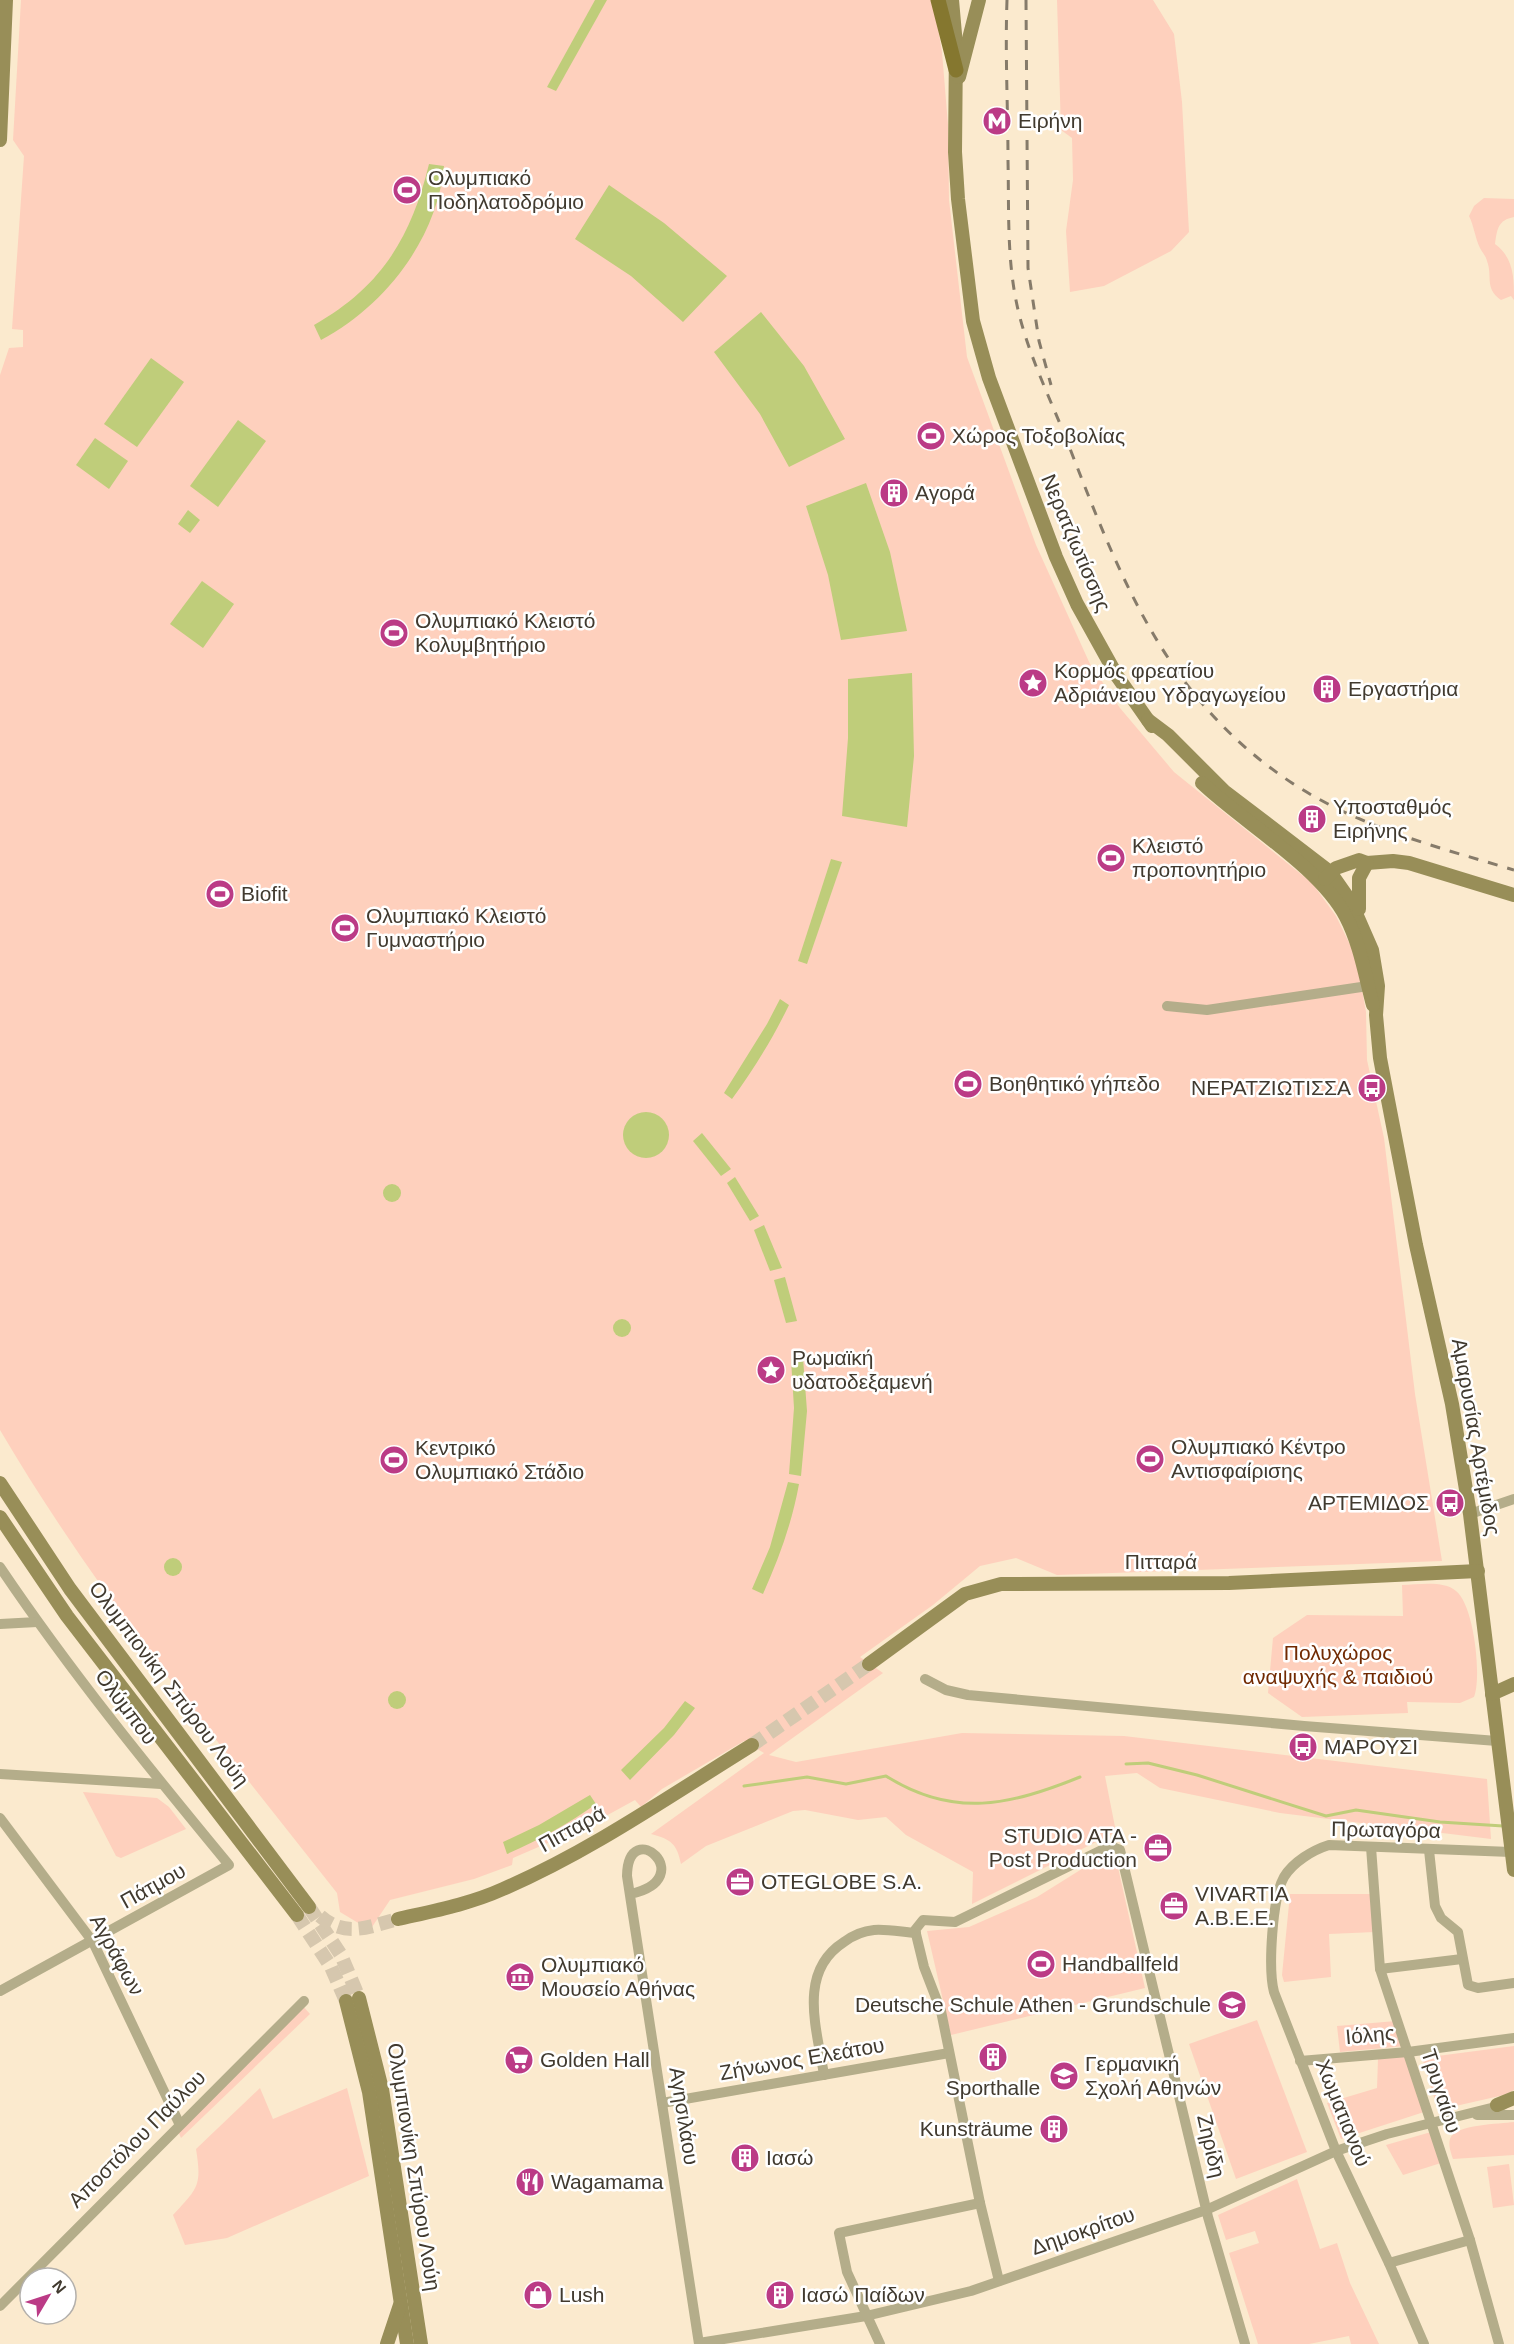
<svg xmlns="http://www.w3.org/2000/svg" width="1514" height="2344" viewBox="0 0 1514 2344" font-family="Helvetica,sans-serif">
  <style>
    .green { fill: #fed0bd }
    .water { fill: #bfcd7a }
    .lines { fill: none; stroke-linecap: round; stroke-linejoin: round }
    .stream { stroke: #bfcd7a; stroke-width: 3 }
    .secondary-tunnel { stroke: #d6c7ae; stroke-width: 14; stroke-dasharray: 14 7; stroke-linecap: butt }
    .street { stroke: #b4ad8a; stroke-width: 10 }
    .secondary { stroke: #988e58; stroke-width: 14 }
    .primary { stroke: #85772f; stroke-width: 15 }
    .rail { stroke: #867b6a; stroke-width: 3; stroke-dasharray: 10 10; stroke-linecap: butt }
    .labels { text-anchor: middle; stroke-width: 5; stroke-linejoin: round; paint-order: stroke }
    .poi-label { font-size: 21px; fill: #413a2f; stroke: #fff; text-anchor: start }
    .street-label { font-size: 21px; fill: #413a2f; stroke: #fff }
    .park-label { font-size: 21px; fill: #712a02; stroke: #fff }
  </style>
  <rect width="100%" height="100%" fill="#fbeace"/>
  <g class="green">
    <path d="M21,0H931L936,16L942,52L948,125L949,200L967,357L1036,545L1090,664L1120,708L1174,772L1312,883L1336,916L1356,957L1366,1012L1367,1060L1384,1138L1415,1394L1442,1561L1057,1575L1016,1558L980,1566L933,1605L860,1657L883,1673L769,1755L796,1762L962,1733L1124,1736L1487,1779L1491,1839L1280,1813L1160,1788L1137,1773L1105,1776L1116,1832L972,1904L973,1872L906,1835L886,1817L858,1820L805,1810L793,1811L706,1846L681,1864C677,1844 671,1839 651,1834L764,1753L744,1741L662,1789L641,1807L635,1800L604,1817L602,1813L550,1842L513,1858L512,1865L474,1879L390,1900L370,1930L340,1912L337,1893C219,1743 97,1595 0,1430V375L9,348L23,347V330L12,329L24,156L13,140Z"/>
    <polygon points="1057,0 1153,0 1174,34 1182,102 1189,232 1171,251 1104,286 1070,292 1066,231 1073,180 1072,138 1061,130"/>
    <path d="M1484,198L1514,199V217C1498,220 1497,229 1495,244C1514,258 1514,278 1514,300L1511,296L1501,300C1484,288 1493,277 1487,261C1486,256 1482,252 1480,248C1475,238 1474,226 1469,216L1474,206Z"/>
    <path d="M1402,1585C1418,1585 1443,1580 1456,1591C1474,1605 1482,1677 1474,1697L1460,1703L1407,1702L1408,1713L1302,1717L1268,1693L1273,1638L1307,1615L1403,1616Z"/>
    <polygon points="83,1792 157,1798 169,1807 186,1829 121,1858 116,1856"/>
    <polygon points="1109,1852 1117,1863 1145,1988 951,2035 927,1931 969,1927 1037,1897"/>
    <polygon points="1290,1894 1373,1894 1375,1932 1329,1934 1331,1977 1284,1982 1282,1975"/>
    <polygon points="302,2005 310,2014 181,2138 177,2129"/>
    <polygon points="1257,2020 1307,2152 1236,2179 1189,2044"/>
    <polygon points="1396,2021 1405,2046 1340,2052 1337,2026"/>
    <polygon points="1514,2046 1514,2090 1504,2095 1438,2110 1422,2058"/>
    <polygon points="1408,2055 1424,2112 1341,2139 1327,2103 1377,2088 1378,2059"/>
    <path d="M260,2088L273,2119L347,2088L369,2176L227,2238L185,2245L173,2215C198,2188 202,2186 196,2149Z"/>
    <path d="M1514,2122V2155L1453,2159C1451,2153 1448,2145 1450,2139C1455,2124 1500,2124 1514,2122Z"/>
    <polygon points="1431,2132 1441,2163 1403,2175 1386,2145"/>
    <polygon points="1509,2164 1514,2205 1493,2208 1487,2167"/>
    <polygon points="1297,2179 1320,2249 1337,2243 1350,2283 1379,2344 1351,2344 1349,2336 1309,2344 1258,2344 1229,2253 1259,2243 1255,2231 1226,2240 1218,2215"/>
  </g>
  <g class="water">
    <polygon points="595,0 607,0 556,91 547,87"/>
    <path d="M429,164L444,166C437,239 385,306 321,340L314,325C381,287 411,238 429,164Z"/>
    <polygon points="609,185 664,223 727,276 683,322 631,276 575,239"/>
    <polygon points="761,312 804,366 845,439 789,467 760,414 714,352"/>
    <polygon points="151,358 184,382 137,447 104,424"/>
    <polygon points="238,420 266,441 218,507 190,486"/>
    <polygon points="95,438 128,461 109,489 76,465"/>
    <polygon points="866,483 890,552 907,631 841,640 828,575 806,506"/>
    <polygon points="188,510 200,520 190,533 178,524"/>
    <polygon points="202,581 234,604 203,648 170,624"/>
    <polygon points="912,673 914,756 907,827 842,816 848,738 848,679"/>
    <polygon points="831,859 842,862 807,964 798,961"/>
    <path d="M780,999L789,1005C773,1038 754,1069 732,1099L724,1093L767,1024Z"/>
    <circle cx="646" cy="1135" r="23"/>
    <polygon points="702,1133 731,1169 721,1176 693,1141"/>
    <polygon points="735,1177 759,1216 750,1221 727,1183"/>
    <circle cx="392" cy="1193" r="9"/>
    <polygon points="764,1225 782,1268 770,1271 754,1230"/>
    <polygon points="785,1277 797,1321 786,1323 774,1280"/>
    <circle cx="622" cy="1328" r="9"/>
    <polygon points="803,1358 807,1411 801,1476 789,1474 794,1408 791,1359"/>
    <path d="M788,1482L799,1484C792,1523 779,1558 763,1594L752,1589L770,1547Z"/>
    <circle cx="173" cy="1567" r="9"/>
    <circle cx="397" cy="1700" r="9"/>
    <polygon points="685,1701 695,1708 674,1735 630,1780 621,1770 664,1728"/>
    <path d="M590,1795L596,1804C568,1824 539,1840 507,1854L503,1842L539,1825Z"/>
  </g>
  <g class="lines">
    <g class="stream">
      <polyline points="1126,1764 1148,1763 1197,1775 1326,1816 1356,1810 1440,1822 1503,1826"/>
      <path d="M744,1786L807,1777L846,1784L886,1776C954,1819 1010,1805 1080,1777"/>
    </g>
    <g class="secondary-tunnel">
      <polyline points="752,1745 869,1664"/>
      <polyline points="309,1907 341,1955 359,1998"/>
      <polyline points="297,1915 331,1967 346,2001"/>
      <path d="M320,1916C345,1938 368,1927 398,1919"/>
    </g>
    <g class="street">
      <polyline points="1167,1006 1207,1010 1368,986"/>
      <polyline points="1470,1514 1514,1499"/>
      <path d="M0,1567C70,1671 149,1768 229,1865L0,1991"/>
      <polyline points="0,1624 37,1622"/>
      <polyline points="925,1679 946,1690 968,1695 1304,1726 1497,1741"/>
      <polyline points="0,1774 161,1784"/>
      <polyline points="0,1818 93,1942 179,2123"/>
      <polyline points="1371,1847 1380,1969 1470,2240 1499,2344"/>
      <polyline points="1429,1850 1435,1906 1441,1918 1458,1932 1468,1985 1478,1988 1514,1983"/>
      <path d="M631,1894C701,1878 628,1814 627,1876L699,2344"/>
      <polyline points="1380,1969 1462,1959"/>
      <polyline points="1300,2061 1408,2052 1514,2038"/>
      <path d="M824,2075C817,2029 797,1972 844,1942C852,1936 863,1931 874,1930C887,1929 902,1932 916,1933"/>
      <polyline points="662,2103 949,2053"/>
      <polyline points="1477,2115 1514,2115"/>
      <polyline points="1389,2263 1470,2240"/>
      <polyline points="999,2281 980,2203 941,2011 924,1967 915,1930 923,1920 955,1922 1110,1846 1120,1850 1208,2217 1245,2344"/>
      <polyline points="0,2306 304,2001"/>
      <polyline points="699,2343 866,2316 971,2291 1206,2210 1336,2151 1387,2134 1503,2105"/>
      <polyline points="880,2344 847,2272 839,2233 980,2203"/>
      <path d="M1424,2344L1389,2263L1336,2151L1274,1992C1268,1969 1272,1898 1284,1877C1293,1862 1313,1850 1329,1845L1511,1852"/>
    </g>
    <g class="secondary">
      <polyline points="952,0 956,45 955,152 958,199 973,321 989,378 1056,557 1077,604 1117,676 1152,726"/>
      <polyline points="959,77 979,0"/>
      <polyline points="0,140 6,0"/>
      <polyline points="1148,720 1168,735 1224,791 1330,872 1351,902 1372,950 1378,986 1376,1015 1380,1058 1388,1100 1416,1245 1452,1404 1470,1514 1514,1870"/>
      <path d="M1202,783C1244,823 1320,867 1346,917C1360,944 1365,975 1373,1005"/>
      <polyline points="1325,879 1336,868 1359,860 1367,863 1393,861 1409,863 1514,895"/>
      <polyline points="1359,909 1359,878 1367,863"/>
      <polyline points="0,1483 70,1589 309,1907"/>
      <polyline points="0,1517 67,1616 297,1915"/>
      <polyline points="869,1664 965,1594 1001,1584 1229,1583 1478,1571"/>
      <polyline points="1492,1694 1514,1684"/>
      <path d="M398,1919C433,1911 470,1904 503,1889C591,1851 671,1795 752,1745"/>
      <polyline points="359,1998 382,2089 421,2344"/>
      <polyline points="346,2001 369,2092 407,2344"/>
      <polyline points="1497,2105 1514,2098"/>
      <polyline points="387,2344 400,2305"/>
    </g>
    <polyline class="primary" points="938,0 956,70"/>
    <g class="rail">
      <path d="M1007,0C1005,54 1008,108 1008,161C1009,206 1007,251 1015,295C1024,346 1048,393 1067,441C1120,577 1165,699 1292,783C1361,828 1437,847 1514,870"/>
      <polyline points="1026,0 1028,268 1039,341 1051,385"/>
    </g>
  </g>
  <defs>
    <g id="metro-disc" transform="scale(1.5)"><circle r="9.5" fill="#bb3b86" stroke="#fff"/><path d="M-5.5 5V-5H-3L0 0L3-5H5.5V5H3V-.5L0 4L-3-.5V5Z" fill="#fff"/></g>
    <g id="stadium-disc" transform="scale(1.5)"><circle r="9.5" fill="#bb3b86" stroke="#fff"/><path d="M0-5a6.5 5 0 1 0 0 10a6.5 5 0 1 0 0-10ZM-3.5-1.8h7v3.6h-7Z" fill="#fff"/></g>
    <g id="building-disc" transform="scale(1.5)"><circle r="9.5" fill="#bb3b86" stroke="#fff"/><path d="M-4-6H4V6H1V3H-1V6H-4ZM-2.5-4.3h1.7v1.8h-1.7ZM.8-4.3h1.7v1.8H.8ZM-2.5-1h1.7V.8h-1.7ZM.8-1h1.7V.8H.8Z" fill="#fff"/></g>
    <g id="sight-disc" transform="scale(1.5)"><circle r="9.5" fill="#bb3b86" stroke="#fff"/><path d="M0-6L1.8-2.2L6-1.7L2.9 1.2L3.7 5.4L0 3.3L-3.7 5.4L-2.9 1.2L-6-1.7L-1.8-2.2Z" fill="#fff"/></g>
    <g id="bus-disc" transform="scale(1.5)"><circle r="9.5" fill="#bb3b86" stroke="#fff"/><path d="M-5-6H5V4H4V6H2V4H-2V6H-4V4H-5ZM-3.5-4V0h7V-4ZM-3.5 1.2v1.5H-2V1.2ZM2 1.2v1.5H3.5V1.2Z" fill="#fff"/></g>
    <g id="office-disc" transform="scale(1.5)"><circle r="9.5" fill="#bb3b86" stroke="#fff"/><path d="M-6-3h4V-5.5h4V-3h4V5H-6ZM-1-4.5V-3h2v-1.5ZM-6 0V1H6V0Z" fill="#fff"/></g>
    <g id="museum-disc" transform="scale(1.5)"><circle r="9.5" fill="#bb3b86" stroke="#fff"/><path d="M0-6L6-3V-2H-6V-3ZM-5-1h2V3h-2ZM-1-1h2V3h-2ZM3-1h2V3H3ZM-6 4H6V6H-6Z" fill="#fff"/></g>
    <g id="school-disc" transform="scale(1.5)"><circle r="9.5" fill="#bb3b86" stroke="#fff"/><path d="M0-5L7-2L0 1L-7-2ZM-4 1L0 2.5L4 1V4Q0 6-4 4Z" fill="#fff"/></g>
    <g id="supermarket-disc" transform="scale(1.5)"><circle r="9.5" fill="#bb3b86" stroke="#fff"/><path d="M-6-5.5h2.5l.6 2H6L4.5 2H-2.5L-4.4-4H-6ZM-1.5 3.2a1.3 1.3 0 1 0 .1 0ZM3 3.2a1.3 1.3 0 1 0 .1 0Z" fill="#fff"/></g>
    <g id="restaurant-disc" transform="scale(1.5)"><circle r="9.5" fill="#bb3b86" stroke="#fff"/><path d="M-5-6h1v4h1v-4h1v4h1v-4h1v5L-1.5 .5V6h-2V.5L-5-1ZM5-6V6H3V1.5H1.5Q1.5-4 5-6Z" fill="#fff"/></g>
    <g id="shop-disc" transform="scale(1.5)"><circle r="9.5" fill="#bb3b86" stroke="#fff"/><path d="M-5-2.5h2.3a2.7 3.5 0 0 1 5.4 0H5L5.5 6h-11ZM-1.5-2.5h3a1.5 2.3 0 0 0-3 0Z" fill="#fff"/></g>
  </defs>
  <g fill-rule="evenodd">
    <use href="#metro-disc" x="997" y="121"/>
    <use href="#stadium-disc" x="407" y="190"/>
    <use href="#stadium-disc" x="931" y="436"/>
    <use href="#building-disc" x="894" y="493"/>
    <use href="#stadium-disc" x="394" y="633"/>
    <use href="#sight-disc" x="1033" y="683"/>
    <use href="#building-disc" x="1327" y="689"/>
    <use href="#building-disc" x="1312" y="819"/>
    <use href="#stadium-disc" x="1111" y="858"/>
    <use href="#stadium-disc" x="220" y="894"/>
    <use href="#stadium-disc" x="345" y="928"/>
    <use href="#stadium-disc" x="968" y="1084"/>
    <use href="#bus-disc" x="1372" y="1088"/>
    <use href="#sight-disc" x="771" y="1370"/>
    <use href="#stadium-disc" x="1150" y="1459"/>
    <use href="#stadium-disc" x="394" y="1460"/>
    <use href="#bus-disc" x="1450" y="1503"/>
    <use href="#bus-disc" x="1303" y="1747"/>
    <use href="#office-disc" x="1158" y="1848"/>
    <use href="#office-disc" x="740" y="1882"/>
    <use href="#office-disc" x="1174" y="1906"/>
    <use href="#stadium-disc" x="1041" y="1964"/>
    <use href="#museum-disc" x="520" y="1977"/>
    <use href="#school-disc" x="1232" y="2005"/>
    <use href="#building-disc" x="993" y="2057"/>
    <use href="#supermarket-disc" x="519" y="2060"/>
    <use href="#school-disc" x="1064" y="2076"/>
    <use href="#building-disc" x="1054" y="2129"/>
    <use href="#building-disc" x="745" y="2158"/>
    <use href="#restaurant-disc" x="530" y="2182"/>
    <use href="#shop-disc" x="538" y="2295"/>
    <use href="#building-disc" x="780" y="2295"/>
  </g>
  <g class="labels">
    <g class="poi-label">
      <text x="1018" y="128">Ειρήνη</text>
      <text x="428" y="185">Ολυμπιακό<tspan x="428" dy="24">Ποδηλατοδρόμιο</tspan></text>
      <text x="952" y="443">Χώρος Τοξοβολίας</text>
      <text x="915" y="500">Αγορά</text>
      <text x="415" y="628">Ολυμπιακό Κλειστό<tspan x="415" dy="24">Κολυμβητήριο</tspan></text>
      <text x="1054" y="678">Κορμός φρεατίου<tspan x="1054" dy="24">Αδριάνειου Υδραγωγείου</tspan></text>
      <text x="1348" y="696">Εργαστήρια</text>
      <text x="1333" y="814">Υποσταθμός<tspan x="1333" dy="24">Ειρήνης</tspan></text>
      <text x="1132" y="853">Κλειστό<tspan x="1132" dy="24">προπονητήριο</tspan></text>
      <text x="241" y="901">Biofit</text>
      <text x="366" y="923">Ολυμπιακό Κλειστό<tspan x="366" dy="24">Γυμναστήριο</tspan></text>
      <text x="989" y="1091">Βοηθητικό γήπεδο</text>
      <text x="1351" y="1095" text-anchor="end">ΝΕΡΑΤΖΙΩΤΙΣΣΑ</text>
      <text x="792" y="1365">Ρωμαϊκή<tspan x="792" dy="24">υδατοδεξαμενή</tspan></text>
      <text x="1171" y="1454">Ολυμπιακό Κέντρο<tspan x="1171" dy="24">Αντισφαίρισης</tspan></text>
      <text x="415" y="1455">Κεντρικό<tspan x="415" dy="24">Ολυμπιακό Στάδιο</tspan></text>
      <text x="1429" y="1510" text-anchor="end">ΑΡΤΕΜΙΔΟΣ</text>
      <text x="1324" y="1754">ΜΑΡΟΥΣΙ</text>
      <text x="1137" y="1843" text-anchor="end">STUDIO ATA -<tspan x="1137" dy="24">Post Production</tspan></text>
      <text x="761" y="1889">OTEGLOBE S.A.</text>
      <text x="1195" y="1901">VIVARTIA<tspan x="1195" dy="24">A.B.E.E.</tspan></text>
      <text x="1062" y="1971">Handballfeld</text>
      <text x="541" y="1972">Ολυμπιακό<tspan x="541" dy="24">Μουσείο Αθήνας</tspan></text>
      <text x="1211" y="2012" text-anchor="end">Deutsche Schule Athen - Grundschule</text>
      <text x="540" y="2067">Golden Hall</text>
      <text x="1085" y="2071">Γερμανική<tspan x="1085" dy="24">Σχολή Αθηνών</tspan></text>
      <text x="993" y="2095" text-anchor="middle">Sporthalle</text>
      <text x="1033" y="2136" text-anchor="end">Kunsträume</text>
      <text x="766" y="2165">Ιασώ</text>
      <text x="551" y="2189">Wagamama</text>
      <text x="559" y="2302">Lush</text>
      <text x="801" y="2302">Ιασώ Παίδων</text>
    </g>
    <g class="street-label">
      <text transform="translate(1076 543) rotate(67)" y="7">Νερατζιωτίσσης</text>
      <text transform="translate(1476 1437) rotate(80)" y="7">Αμαρυσίας Αρτέμιδος</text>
      <text x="1161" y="1569">Πιτταρά</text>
      <text transform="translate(169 1684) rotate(53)" y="7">Ολυμπιονίκη Σπύρου Λούη</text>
      <text transform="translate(126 1707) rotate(53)" y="7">Ολύμπου</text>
      <text transform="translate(572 1829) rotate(-29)" y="7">Πιτταρά</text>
      <text transform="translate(1386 1830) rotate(1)" y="7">Πρωταγόρα</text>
      <text transform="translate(153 1886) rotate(-29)" y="7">Πάτμου</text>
      <text transform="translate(117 1955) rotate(61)" y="7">Αγράφων</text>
      <text transform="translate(1370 2035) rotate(-5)" y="7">Ιόλης</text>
      <text transform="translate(802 2059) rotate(-10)" y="7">Ζήνωνος Ελεάτου</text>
      <text transform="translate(1441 2091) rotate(72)" y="7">Τρυγαίου</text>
      <text transform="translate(1343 2113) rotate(68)" y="7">Χωματιανού</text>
      <text transform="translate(684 2116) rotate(81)" y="7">Αγησιλάου</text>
      <text transform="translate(137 2139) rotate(-45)" y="7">Αποστόλου Παύλου</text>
      <text transform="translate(1211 2146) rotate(77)" y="7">Ζηρίδη</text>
      <text transform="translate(414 2167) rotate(81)" y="7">Ολυμπιονίκη Σπύρου Λούη</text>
      <text transform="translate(1083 2231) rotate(-19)" y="7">Δημοκρίτου</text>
    </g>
    <g class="park-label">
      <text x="1338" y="1660">Πολυχώρος<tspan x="1338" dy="24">αναψυχής &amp; παιδιού</tspan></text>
    </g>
  </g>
  <g transform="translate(48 2296) rotate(51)"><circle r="28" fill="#ffffff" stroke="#b3b0ac" stroke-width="1.5"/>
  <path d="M0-4.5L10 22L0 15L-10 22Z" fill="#bb3b86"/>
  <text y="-9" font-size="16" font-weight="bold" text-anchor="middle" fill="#413a2f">N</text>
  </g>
</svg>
